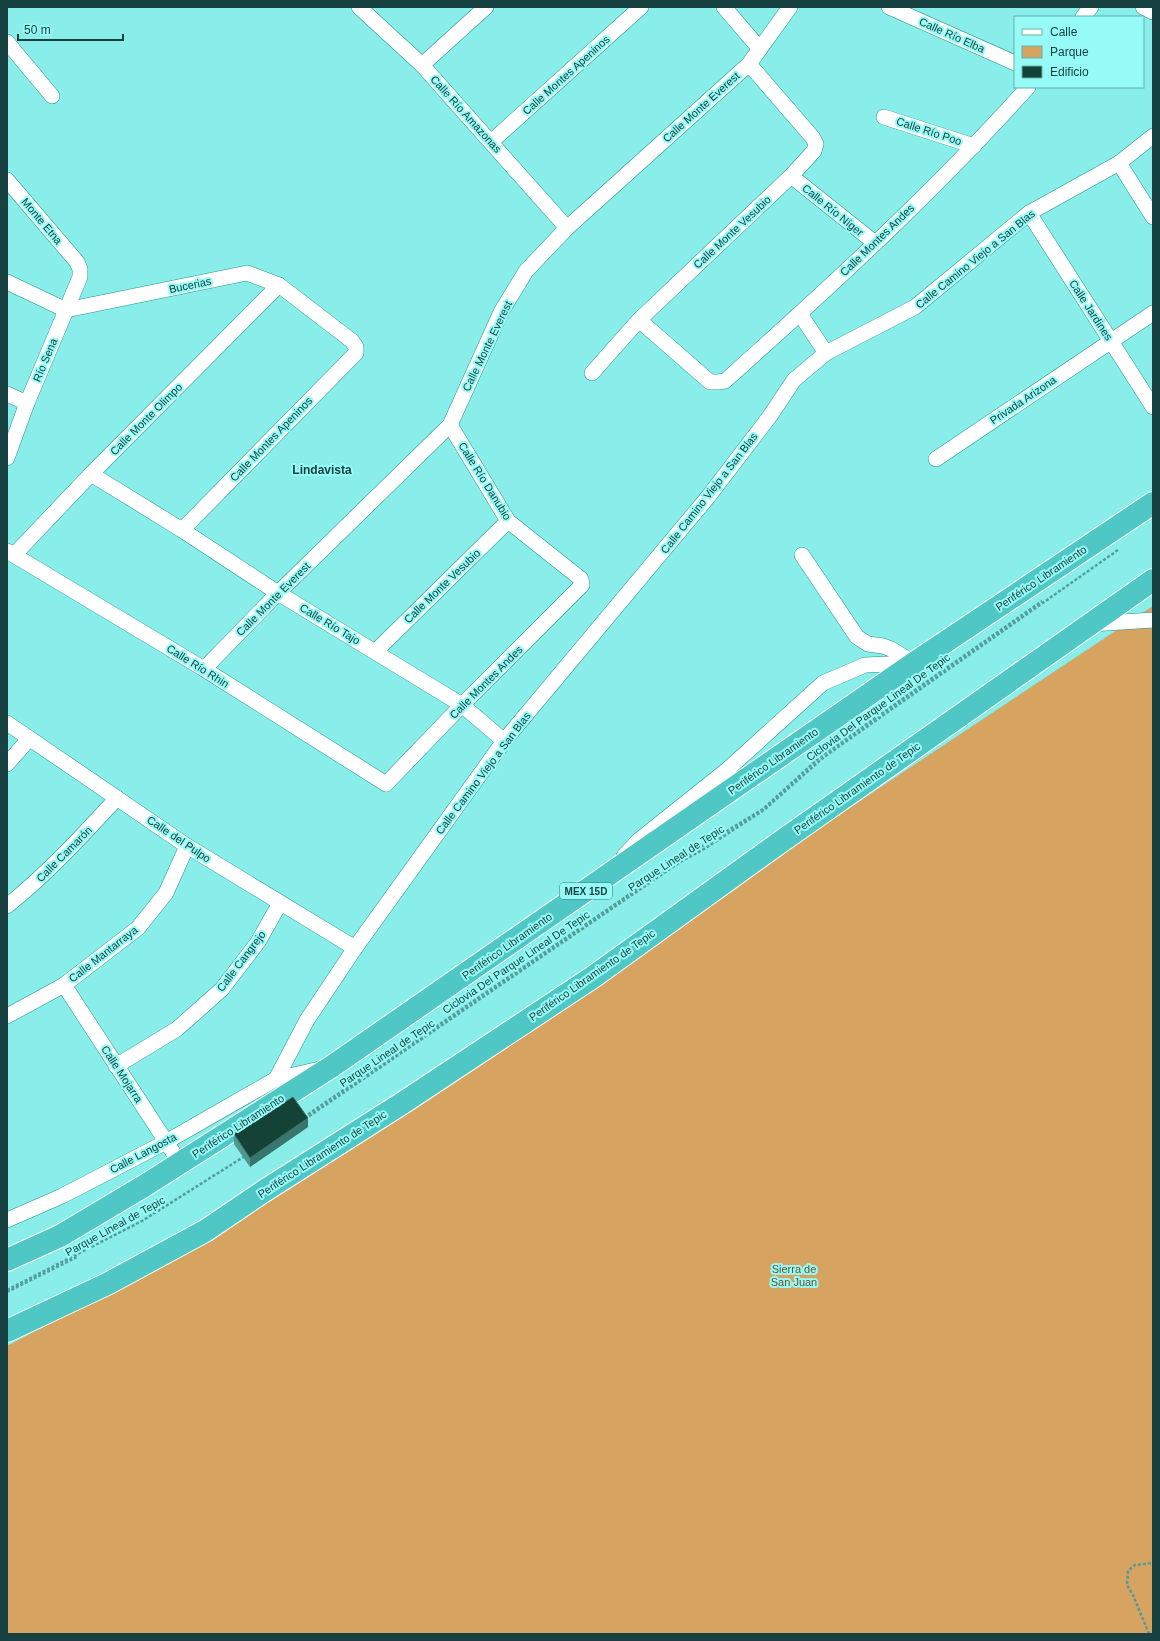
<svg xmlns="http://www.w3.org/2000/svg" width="1160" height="1641" viewBox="0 0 1160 1641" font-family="Helvetica,sans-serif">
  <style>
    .green { fill: #d6a361 }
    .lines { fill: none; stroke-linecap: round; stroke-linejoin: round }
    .minor-casing { stroke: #269592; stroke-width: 16 }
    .highway-casing { stroke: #fff; stroke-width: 24 }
    .path { stroke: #539c9a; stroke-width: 2.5; stroke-dasharray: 3 2; stroke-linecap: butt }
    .minor { stroke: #fff; stroke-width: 15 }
    .highway { stroke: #4fc7c4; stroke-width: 22 }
    .wall { fill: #4f9890 }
    .shaded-wall { fill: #38756c }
    .building { fill: #154236; stroke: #38756c }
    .labels { text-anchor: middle; stroke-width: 4; stroke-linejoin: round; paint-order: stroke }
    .shield { fill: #96fbf7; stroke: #3d7a78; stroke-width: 1 }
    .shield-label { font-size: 10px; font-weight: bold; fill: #174241 }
    .street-label { font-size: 11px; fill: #174241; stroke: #96fbf7 }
    .park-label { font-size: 11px; fill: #6c4f2a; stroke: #96fbf7 }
    .neighbourhood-label { font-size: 12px; font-weight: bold; fill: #174241; stroke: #96fbf7 }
  </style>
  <rect width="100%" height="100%" fill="#89ede9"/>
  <polygon class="green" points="1153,606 1153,1634 7,1634 7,1346 87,1304 565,997"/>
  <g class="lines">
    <g class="minor-casing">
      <g id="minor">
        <polyline points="359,7 422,65 567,228"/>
        <polyline points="724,7 760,49"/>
        <polyline points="889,7 1015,63"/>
        <polyline points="1143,7 1153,12"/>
        <polyline points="1083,17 1091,7"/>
        <polyline points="7,42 52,96"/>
        <polyline points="422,65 486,7"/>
        <polyline points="884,117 974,146"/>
        <polyline points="491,142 641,7"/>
        <polyline points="1119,163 1153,217"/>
        <polyline points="791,176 875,243"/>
        <polyline points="7,180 77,262 80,269 80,277 27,403 7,458"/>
        <polyline points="1029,213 1153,407"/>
        <polyline points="7,282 66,310 247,273 279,285 352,341 356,347 356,353 182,530"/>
        <polyline points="800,314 826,353"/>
        <path d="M639,320L710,382H718L725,381C830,287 934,192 1028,87"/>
        <polyline points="592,373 639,320 791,176 814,151 816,144 813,138 749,64"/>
        <polyline points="7,394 27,403"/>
        <polyline points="936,459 1153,313"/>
        <polyline points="91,474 182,530 278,593 462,705 504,741"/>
        <polyline points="7,551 204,669 386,784 462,705 582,585 581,579 508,521 450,425"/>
        <polyline points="14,555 91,474 279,285"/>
        <polyline points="802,555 857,637 868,644 883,646 891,649 914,663"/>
        <polyline points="1091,624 1153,620"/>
        <polyline points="376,651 508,521"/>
        <polyline points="204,669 278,593 450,425 501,312 526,271 567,228 749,64 790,7"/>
        <polyline points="7,723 187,846 355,948"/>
        <polyline points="7,764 29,739"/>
        <polyline points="624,856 639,840 728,769 823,683 865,665 913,663"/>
        <path d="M7,906C47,874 82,836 117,798"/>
        <polyline points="64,985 180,1163"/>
        <polyline points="7,1016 64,985 138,928 166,893 187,846"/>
        <polyline points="116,1066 177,1029 222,989 258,942 280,903"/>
        <polyline points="276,1079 307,1020 355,948 504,741 708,497 770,416 794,380 826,353 915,307 1029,213 1119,163 1153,136"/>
        <polyline points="7,1220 62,1196 166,1142 276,1079 320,1069"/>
      </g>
    </g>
    <g class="highway-casing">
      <g id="highway">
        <polyline points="7,1260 60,1236 144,1186 331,1067 914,663 1153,503"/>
        <polyline points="7,1331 107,1284 205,1231 264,1191 401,1104 593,977 779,843 1153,580"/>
      </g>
    </g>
    <g class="path">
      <polyline points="304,1117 684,857 763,809 821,756 1042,601"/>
      <polyline points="305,1119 680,862 704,849 764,810 824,757 1118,550"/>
      <polyline points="7,1290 142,1221 245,1156"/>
      <polyline points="7,1292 77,1257"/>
      <polyline points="1149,1634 1133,1595 1127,1585 1128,1571 1135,1565 1153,1563"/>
    </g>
    <use href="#minor" class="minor"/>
    <use href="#highway" class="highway"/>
  </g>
  <polygon class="wall" points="308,1127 250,1167 234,1144 234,1134"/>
  <polygon class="shaded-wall" points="308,1118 308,1127 250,1167 250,1158"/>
  <polygon class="building" points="293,1097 308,1118 250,1158 234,1134"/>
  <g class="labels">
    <rect class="shield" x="560" y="883" width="52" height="16" rx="3"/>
    <g class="shield-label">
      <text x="586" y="895">MEX 15D</text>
    </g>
    <g class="street-label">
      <text transform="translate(952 35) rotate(24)" y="4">Calle Río Elba</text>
      <text transform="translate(566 75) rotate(-42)" y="4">Calle Montes Apeninos</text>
      <text transform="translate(701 107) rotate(-42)" y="4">Calle Monte Everest</text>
      <text transform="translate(466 114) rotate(48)" y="4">Calle Río Amazonas</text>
      <text transform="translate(929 131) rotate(18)" y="4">Calle Río Poo</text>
      <text transform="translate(833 210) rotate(39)" y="4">Calle Río Níger</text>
      <text transform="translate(42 221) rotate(50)" y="4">Monte Etna</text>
      <text transform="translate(732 232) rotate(-43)" y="4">Calle Monte Vesubio</text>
      <text transform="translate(877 240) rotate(-44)" y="4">Calle Montes Andes</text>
      <text transform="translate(975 259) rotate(-39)" y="4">Calle Camino Viejo a San Blas</text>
      <text transform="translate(190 285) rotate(-12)" y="4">Bucerias</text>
      <text transform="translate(1091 310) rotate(57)" y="4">Calle Jardines</text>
      <text transform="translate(487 346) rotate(-64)" y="4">Calle Monte Everest</text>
      <text transform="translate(45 360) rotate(-67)" y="4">Río Sena</text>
      <text transform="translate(1023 400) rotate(-34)" y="4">Privada Arizona</text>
      <text transform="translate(146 419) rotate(-45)" y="4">Calle Monte Olimpo</text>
      <text transform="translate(271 439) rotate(-46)" y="4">Calle Montes Apeninos</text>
      <text transform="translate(485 481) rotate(58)" y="4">Calle Río Danubio</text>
      <text transform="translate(709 493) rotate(-52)" y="4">Calle Camino Viejo a San Blas</text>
      <text transform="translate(1041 578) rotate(-34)" y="4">Periférico Libramiento</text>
      <text transform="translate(442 586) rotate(-44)" y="4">Calle Monte Vesubio</text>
      <text transform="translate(273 599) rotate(-45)" y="4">Calle Monte Everest</text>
      <text transform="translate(330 624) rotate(31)" y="4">Calle Río Tajo</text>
      <text transform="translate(198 666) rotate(32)" y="4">Calle Río Rhin</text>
      <text transform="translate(486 682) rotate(-45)" y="4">Calle Montes Andes</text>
      <text transform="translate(878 707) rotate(-36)" y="4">Ciclovia Del Parque Lineal De Tepic</text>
      <text transform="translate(773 761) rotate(-35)" y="4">Periférico Libramiento</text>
      <text transform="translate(483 773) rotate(-53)" y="4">Calle Camino Viejo a San Blas</text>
      <text transform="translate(857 788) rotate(-35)" y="4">Periférico Libramiento de Tepic</text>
      <text transform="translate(179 839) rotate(34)" y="4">Calle del Pulpo</text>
      <text transform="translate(64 854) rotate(-45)" y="4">Calle Camarón</text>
      <text transform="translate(676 858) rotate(-33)" y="4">Parque Lineal de Tepic</text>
      <text transform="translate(507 946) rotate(-35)" y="4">Periférico Libramiento</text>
      <text transform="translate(103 954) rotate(-38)" y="4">Calle Mantarraya</text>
      <text transform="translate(241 961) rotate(-53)" y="4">Calle Cangrejo</text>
      <text transform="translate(516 962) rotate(-34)" y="4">Ciclovia Del Parque Lineal De Tepic</text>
      <text transform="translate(592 975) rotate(-35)" y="4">Periférico Libramiento de Tepic</text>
      <text transform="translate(387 1053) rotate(-34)" y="4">Parque Lineal de Tepic</text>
      <text transform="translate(122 1074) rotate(57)" y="4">Calle Mojarra</text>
      <text transform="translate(238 1126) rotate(-33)" y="4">Periférico Libramiento</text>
      <text transform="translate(143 1153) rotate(-28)" y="4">Calle Langosta</text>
      <text transform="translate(322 1154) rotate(-33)" y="4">Periférico Libramiento de Tepic</text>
      <text transform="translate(115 1226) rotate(-29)" y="4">Parque Lineal de Tepic</text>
    </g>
    <g class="park-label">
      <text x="794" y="1273">Sierra de<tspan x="794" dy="13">San Juan</tspan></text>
    </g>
    <g class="neighbourhood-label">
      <text x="322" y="474">Lindavista</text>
    </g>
  </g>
  <rect width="1160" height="1641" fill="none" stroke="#174241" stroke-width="16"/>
  <rect x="1014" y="16" width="130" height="72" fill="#96fbf7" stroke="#63b1ae"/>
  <rect x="1022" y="29" width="20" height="6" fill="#ffffff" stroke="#63b1ae"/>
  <text x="1050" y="36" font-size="12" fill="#174241">Calle</text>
  <rect x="1022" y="46" width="20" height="12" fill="#d6a361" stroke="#63b1ae"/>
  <text x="1050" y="56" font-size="12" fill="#174241">Parque</text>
  <rect x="1022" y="66" width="20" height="12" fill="#154236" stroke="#63b1ae"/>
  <text x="1050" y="76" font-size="12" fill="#174241">Edificio</text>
  <path d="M18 34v6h105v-6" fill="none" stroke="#174241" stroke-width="2"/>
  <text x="24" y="34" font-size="12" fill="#174241" stroke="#96fbf7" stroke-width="3" paint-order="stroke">50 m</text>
</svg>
